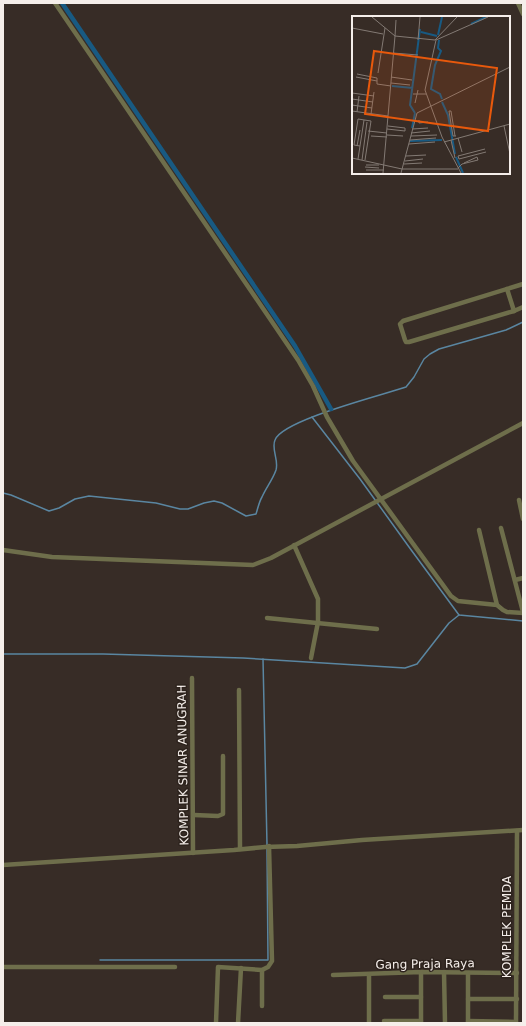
<svg xmlns="http://www.w3.org/2000/svg" width="526" height="1026" viewBox="0 0 526 1026" font-family="'DejaVu Sans',sans-serif">
  <style>
    .lines { fill: none; stroke-linecap: round; stroke-linejoin: round }
    .stream { stroke: #5a86a1; stroke-width: 1.5 }
    .canal { stroke: #185a82; stroke-width: 4.5 }
    .street { stroke: #6e6e4b; stroke-width: 4.5 }
    .labels { text-anchor: middle; stroke-width: 3; stroke-linejoin: round; paint-order: stroke }
    .street-label { font-size: 12px; fill: #f5eeea; stroke: #2d231d }
    .inset-river { fill: none; stroke: #185a82; stroke-width: 2 }
    .inset-road { fill: none; stroke: #837a74; stroke-width: 1 }
    .view { fill: #e8590c; fill-opacity: 0.15; stroke: #e8590c; stroke-width: 2 }
    .inset-edge { fill: none; stroke: #f5eeea; stroke-width: 2 }
  </style>
  <rect width="100%" height="100%" fill="#372c26"/>
  <g class="lines">
    <g class="stream">
      <polyline points="312,417 360,479 409,547 459,615 523,621"/>
      <path d="M3,493L11,495L49,511L59,508L75,499L89,496L156,503L180,509H188L204,503L214,501L222,503L246,516L256,514C258,508 259,502 262,497C266,488 273,479 276,470C279,460 271,449 275,440C282,420 383,395 406,387L414,377L424,359L430,354L439,349L506,330L523,322"/>
      <polyline points="3,654 103,654 243,658 405,668 417,664 449,623 459,615"/>
      <polyline points="263,659 267,845"/>
      <polyline points="100,960 268,960 267,849"/>
    </g>
    <polyline class="canal" points="62,3 295,346 331,409"/>
    <g class="street">
      <polyline points="55,3 298,360 313,386 327,417 353,461 451,596 458,601 497,605 503,610 507,612 523,613"/>
      <polyline points="518,3 523,14"/>
      <polyline points="507,289 514,311 523,307"/>
      <polyline points="514,311 409,342 406,342 405,340 400,324 403,321 523,284"/>
      <polyline points="519,500 523,519"/>
      <polyline points="501,528 523,612"/>
      <polyline points="479,530 497,605"/>
      <polyline points="294,545 318,599 318,622 311,658"/>
      <polyline points="3,550 52,557 253,565 271,558 523,423"/>
      <polyline points="515,580 523,578"/>
      <polyline points="267,618 377,629"/>
      <polyline points="192,678 193,853"/>
      <polyline points="239,690 240,849"/>
      <polyline points="194,815 218,816 223,814 223,756"/>
      <polyline points="3,865 234,850 265,847 297,846 362,840 523,830"/>
      <polyline points="3,967 175,967"/>
      <polyline points="444,972 445,1023"/>
      <polyline points="333,975 421,972 517,973"/>
      <polyline points="369,975 369,1023"/>
      <polyline points="385,997 421,997"/>
      <polyline points="468,999 517,999"/>
      <polyline points="262,1006 262,970"/>
      <polyline points="384,1021 421,1021"/>
      <polyline points="468,1021 516,1022"/>
      <polyline points="216,1023 218,967 262,970 268,967 272,961 269,846"/>
      <polyline points="238,1023 241,968"/>
      <polyline points="421,1023 421,972"/>
      <polyline points="468,1023 468,973"/>
      <polyline points="516,1023 517,831"/>
    </g>
  </g>
  <g class="labels">
    <g class="street-label">
      <text transform="translate(183 765) rotate(-91)" y="4">KOMPLEK SINAR ANUGRAH</text>
      <text transform="translate(507 927) rotate(-90)" y="4">KOMPLEK PEMDA</text>
      <text transform="translate(425 964) rotate(-1)" y="4">Gang Praja Raya</text>
    </g>
  </g>
  <g transform="translate(352 16)">
    <rect width="158" height="158" fill="#372c26"/>
    <path class="inset-river" d="M119,8L134,1M69,16L85,20M86,19L90,1M87,24L86,32L89,35L83,49L79,73L88,78L90,83M40,70L61,72M90,86L96,99L103,138M63,97L58,89L68,13M60,112L63,97M58,125L90,124M104,141L111,157"/>
    <path class="inset-road" d="M20,1L43,20L83,24L105,1M0,12L31,18M43,20L44,4M66,24L68,1M84,24L73,74L90,121L109,157M84,24L136,1M41,37L66,39M26,57L33,12M5,58L25,62V68L39,70M4,61L25,65M39,61L60,64M39,67L58,69M0,77L22,80M61,78H74M0,83L21,86M63,87L66,74M0,89L20,92M0,95L36,100M5,96L7,80M19,98L22,76M67,104V107L76,106M99,108L97,95H99L103,120M99,108L101,120H104M36,110L53,112V115M152,110L158,138M35,113L53,115M60,113L76,112M16,115L35,117M59,117L78,115M35,119L51,120M19,120L35,121M59,120L85,119M106,122L110,136M58,124L84,122M99,124L103,142M92,126L158,108M57,128L83,126M5,130L8,114M8,130L2,129L6,103L19,105L13,144M54,140L74,139M106,140L107,143L134,136M106,140L133,133M0,142L50,153H106M6,143L12,104M10,144L15,106M53,145L71,143M52,148L70,147M14,149H27M13,151L27,152M106,152L110,148L126,144L125,141L112,147M14,154H32M31,157L43,20M49,157L65,97L158,51"/>
    <path class="view" d="M22,35L145,52L136,115L13,98Z"/>
    <rect width="158" height="158" class="inset-edge"/>
  </g>
  <rect width="526" height="1026" fill="none" stroke="#f5eeea" stroke-width="8"/>
</svg>
